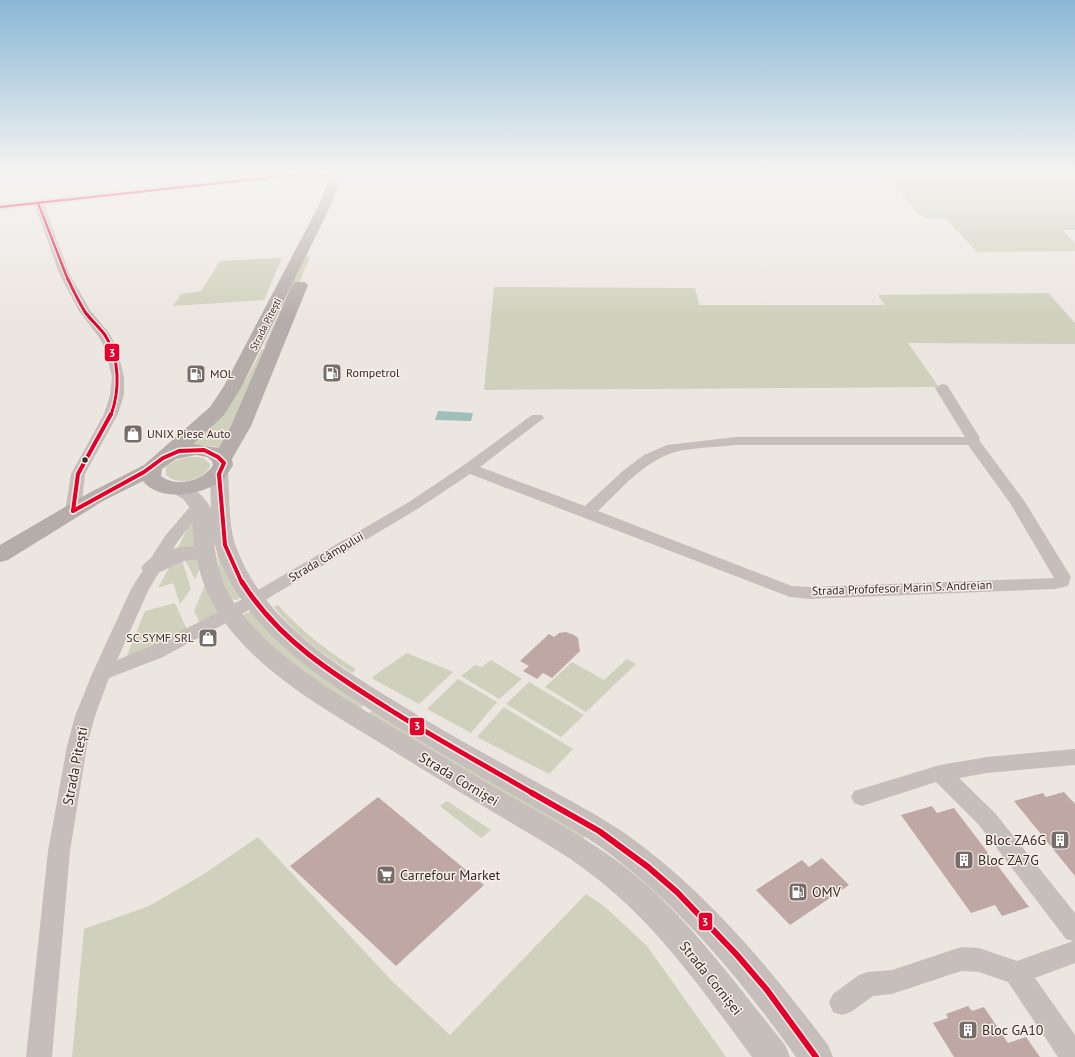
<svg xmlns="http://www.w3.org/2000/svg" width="1075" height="1057" viewBox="0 0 1075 1057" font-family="'PT Sans',sans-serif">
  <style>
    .green { fill: #cfd1bc }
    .water { fill: #9ebfba }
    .building { fill: #bfa8a3 }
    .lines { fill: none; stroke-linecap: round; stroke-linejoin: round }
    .minor { fill: #c6beba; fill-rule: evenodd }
    .tertiary { fill: #c6beba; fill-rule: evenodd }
    .secondary { fill: #b6aeab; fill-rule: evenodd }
    .primary { fill: #b5ada9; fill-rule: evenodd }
    .bus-1-far4-casing { stroke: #f9f0e9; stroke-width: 4.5 }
    .bus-1-far3-casing { stroke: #f9f0e9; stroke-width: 5.5 }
    .bus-1-far2-casing { stroke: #f9f0e9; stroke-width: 7 }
    .bus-1-far1-casing { stroke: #f9f0e9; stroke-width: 8 }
    .bus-1-casing { stroke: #f9f0e9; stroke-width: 9 }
    .bus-1-far4 { stroke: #e4002b; stroke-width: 2.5 }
    .bus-1-far3 { stroke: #e4002b; stroke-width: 3 }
    .bus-1-far2 { stroke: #e4002b; stroke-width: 4 }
    .bus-1-far1 { stroke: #e4002b; stroke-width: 5 }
    .bus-1 { stroke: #e4002b; stroke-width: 6 }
    .bus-dot { fill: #372b28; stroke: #f9f0e9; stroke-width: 1.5 }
    .labels { text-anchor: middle; stroke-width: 3; stroke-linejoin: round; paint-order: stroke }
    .far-street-label { font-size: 10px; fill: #372b28; stroke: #f9f0e9 }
    .poi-label { font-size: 12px; fill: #372b28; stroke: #f9f0e9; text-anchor: start }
    .street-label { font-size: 12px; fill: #372b28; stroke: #f9f0e9 }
    .near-street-label { font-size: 14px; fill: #372b28; stroke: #f9f0e9 }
    .near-poi-label { font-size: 14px; fill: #372b28; stroke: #f9f0e9; text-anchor: start }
    .line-badge { stroke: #f9f0e9; stroke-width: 1.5 }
    .badge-label { font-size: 11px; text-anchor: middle; font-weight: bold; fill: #fff }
  </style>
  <rect width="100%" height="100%" fill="#ece6e1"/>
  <g class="green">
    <polygon points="883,172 1075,172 1075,230 1063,230 1075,243 1075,251 977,252 945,218 927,218 919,215"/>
    <polygon points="305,256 310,257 273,346 264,346"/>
    <polygon points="282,258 264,300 173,306 181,294 201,291 220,261"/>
    <polygon points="494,287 695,288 699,305 885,305 878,295 1048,293 1075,323 1075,344 908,343 939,387 484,390"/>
    <path d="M262,349H271L222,450L214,446L189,445C224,415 242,390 262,349Z"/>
    <path d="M197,457L203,458L210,464V467C202,481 178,486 166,475V467C175,459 185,457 197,457Z"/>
    <polygon points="193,523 196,549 177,549 190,524"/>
    <polygon points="214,532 242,595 237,600 230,599 218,571 219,566"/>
    <polygon points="197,557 201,566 195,579 185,560"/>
    <polygon points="182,560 191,589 180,604 173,583 158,588 171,564"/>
    <polygon points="205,585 221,613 200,623 194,611"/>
    <polygon points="175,603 188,632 126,658 145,611"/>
    <path d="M278,605C302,632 326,650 356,669L352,673C323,654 295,634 274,607Z"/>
    <polygon points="251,611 266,629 366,702 359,710 304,675 258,633 244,617 244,614"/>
    <polygon points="407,653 453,672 419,704 373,679 372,677"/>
    <polygon points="627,659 636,664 586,712 545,687 572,662 604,680"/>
    <polygon points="491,660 522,679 499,699 461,676 475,665 482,667"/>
    <polygon points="458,679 497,702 471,733 427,709"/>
    <polygon points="529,682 584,715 561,737 506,704"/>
    <polygon points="504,707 573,749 549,774 477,737"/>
    <polygon points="375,708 586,835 581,841 368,714"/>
    <polygon points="447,801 491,830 481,838 440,806"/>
    <polygon points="258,837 392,981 450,1035 586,894 604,906 647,946 726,1057 72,1057 84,929 149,906 204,874"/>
  </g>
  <polygon class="water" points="438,411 473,413 471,421 435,420"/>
  <g class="building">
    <polygon points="206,367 200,381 186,382 193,368"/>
    <polygon points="566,632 574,635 578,638 580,651 552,678 543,673 537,679 523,671 529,666 520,661 549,634 554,637 559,633"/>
    <polygon points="1064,792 1075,804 1075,876 1014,801 1043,793 1046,797"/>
    <polygon points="378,797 484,885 396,966 290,866"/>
    <polygon points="932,806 937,813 954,808 1029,907 1002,916 995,905 971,913 901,815"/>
    <polygon points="822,858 849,885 790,925 756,890 802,860 809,867"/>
    <polygon points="968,1006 972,1011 984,1007 1008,1043 1026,1037 1040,1057 954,1057 933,1023 948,1018 946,1014"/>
  </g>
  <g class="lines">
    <g class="minor">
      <polygon points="290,172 320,172 316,175 44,205 69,273 90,310 109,333 117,348 124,377 124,395 118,414 85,474 81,511 79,514 67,514 65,511 71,474 104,414 110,395 112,377 105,348 99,337 79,311 59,273 35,206 0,210 0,204"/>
      <path d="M942,384L947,385L980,438L979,440L1025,502L1071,577L1068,586L1055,589L810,599L790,597L470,474L419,508L237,617L163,657L109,678L95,716L87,746L70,851L52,1057H26L48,851L67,746L75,716L92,674L131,589L165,536L194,502H204L207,505L178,541L149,589L117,660L149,647L225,609L409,502L464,465L532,415H542L544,418L480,467L585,506L624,470L644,455L667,445L736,437H965L935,388ZM736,445H968L1010,503L1054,578L810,587L792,586L598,511C619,491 641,465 669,454C683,448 720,447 736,445Z"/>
      <polygon points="1075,749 1075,765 987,773 959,778 995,813 1075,913 1075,963 1035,978 1075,1035 1075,1057 1058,1057 1008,982 979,972 961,971 892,994 873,996 851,1012 842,1015 833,1012 829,1003 833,994 859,975 868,972 892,970 961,947 979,948 1017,961 1073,941 1066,939 979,825 936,782 862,806 854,803 851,797 854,791 940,765 987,757"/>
    </g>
    <path class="tertiary" d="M219,468L226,470L228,474C230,498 228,524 236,547C263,619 330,662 393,700C441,730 490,757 540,784C569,800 598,815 626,834C706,891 769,967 828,1045L833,1057H796C742,981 683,910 609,853C582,833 553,818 524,801C482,778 441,753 401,729C327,683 239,631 214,542C216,561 222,585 233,601C269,654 327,688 381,720C417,741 453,763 489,784C533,809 579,833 620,863C684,911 735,983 785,1045L790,1057H752C706,995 661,930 600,881C566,853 526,832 488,809C451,787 414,764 377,741C308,699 214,647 197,560C175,558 163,578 145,573L141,568C151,553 178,545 194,547L191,509L183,499L173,493L171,489L173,485C190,481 203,495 211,508L210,474L212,470Z"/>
    <polygon class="secondary" points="353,172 381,172 379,175 357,179 351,175"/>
    <path class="primary" d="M325,172H366L358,178L341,181L330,207L242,386L224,415L193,444L219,448L231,426L292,285L295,282H305L308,285L251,426L232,459L233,465C229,472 225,479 217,484C197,495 159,502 143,481L103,501L8,560L0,562V545L89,493L144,465L210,407L224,386L318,207L329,180ZM196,455L207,457L212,461L213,465C204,481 176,488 161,476L162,469L176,459Z"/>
    <g class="bus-1-far4-casing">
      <g id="bus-1-far4">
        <polyline points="38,203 68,280"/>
        <polyline points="0,207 301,174 331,175"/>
      </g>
    </g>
    <g class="bus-1-far3-casing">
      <path id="bus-1-far3" d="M68,279C73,290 79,302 85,312C91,320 99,327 105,335C120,359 120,390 111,415"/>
    </g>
    <g class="bus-1-far2-casing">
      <g id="bus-1-far2">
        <polyline points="73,511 78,474 111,414"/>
        <polyline points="73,511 144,472 163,458 179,451 204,450 218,457 224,463 219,474 225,545 242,583"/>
      </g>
    </g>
    <g class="bus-1-far1-casing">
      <path id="bus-1-far1" d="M242,582C280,643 341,679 400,716C444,743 489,768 534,794"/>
    </g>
    <g class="bus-1-casing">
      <polyline id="bus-1" points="532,793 599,831 648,867 677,892 737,955 767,990 816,1057"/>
    </g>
    <use href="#bus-1-far4" class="bus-1-far4"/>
    <use href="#bus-1-far3" class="bus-1-far3"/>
    <use href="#bus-1-far2" class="bus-1-far2"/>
    <use href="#bus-1-far1" class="bus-1-far1"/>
    <use href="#bus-1" class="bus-1"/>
  </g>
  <linearGradient id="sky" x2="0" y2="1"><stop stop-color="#8ab8d6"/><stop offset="0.54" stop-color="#f6f4f2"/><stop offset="1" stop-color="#f6f4f2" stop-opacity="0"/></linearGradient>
  <rect width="1075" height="320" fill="url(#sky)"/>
  <defs>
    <g id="fuel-square" transform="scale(1)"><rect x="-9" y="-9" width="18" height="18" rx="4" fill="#766c69" stroke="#f9f0e9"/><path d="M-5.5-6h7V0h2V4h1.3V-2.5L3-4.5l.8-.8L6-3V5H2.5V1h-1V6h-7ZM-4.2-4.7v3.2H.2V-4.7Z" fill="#fff"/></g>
    <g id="shop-square" transform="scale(1)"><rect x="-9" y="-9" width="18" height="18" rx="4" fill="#766c69" stroke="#f9f0e9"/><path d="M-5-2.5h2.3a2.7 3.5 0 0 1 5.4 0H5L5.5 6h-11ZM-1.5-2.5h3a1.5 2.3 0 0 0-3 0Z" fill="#fff"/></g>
    <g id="building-square" transform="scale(1)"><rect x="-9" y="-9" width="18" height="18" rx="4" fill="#766c69" stroke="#f9f0e9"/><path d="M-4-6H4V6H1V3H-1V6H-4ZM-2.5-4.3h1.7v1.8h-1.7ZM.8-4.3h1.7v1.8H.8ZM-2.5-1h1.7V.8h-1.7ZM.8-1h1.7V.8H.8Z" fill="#fff"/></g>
    <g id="supermarket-square" transform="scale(1)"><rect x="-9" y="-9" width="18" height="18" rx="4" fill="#766c69" stroke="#f9f0e9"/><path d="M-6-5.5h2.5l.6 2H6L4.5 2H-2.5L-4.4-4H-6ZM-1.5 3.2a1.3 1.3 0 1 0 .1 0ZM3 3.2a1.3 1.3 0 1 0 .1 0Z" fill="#fff"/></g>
  </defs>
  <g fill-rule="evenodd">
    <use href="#fuel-square" x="332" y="373"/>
    <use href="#fuel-square" x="196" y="374"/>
    <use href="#shop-square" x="133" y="434"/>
    <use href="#shop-square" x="208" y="638"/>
    <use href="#building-square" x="1060" y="840"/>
    <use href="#building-square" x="964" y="860"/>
    <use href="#supermarket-square" x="386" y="875"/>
    <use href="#fuel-square" x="798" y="892"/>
    <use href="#building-square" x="968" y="1030"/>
  </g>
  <circle class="bus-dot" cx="85" cy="460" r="3.5"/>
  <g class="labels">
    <g class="far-street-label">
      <text transform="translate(265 324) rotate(-63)" y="4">Strada Pitești</text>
    </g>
    <g class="poi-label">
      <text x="346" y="377">Rompetrol</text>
      <text x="210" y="378">MOL</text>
      <text x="147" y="438">UNIX Piese Auto</text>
      <text x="194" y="642" text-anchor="end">SC SYMF SRL</text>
    </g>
    <g class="street-label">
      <text transform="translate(326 557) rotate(-31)" y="4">Strada Câmpului</text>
      <text transform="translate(902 588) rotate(-2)" y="4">Strada Profofesor Marin S. Andreian</text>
    </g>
    <g class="near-street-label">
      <text transform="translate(75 766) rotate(-79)" y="5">Strada Pitești</text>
      <text transform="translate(459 779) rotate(31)" y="5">Strada Cornișei</text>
      <text transform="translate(711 978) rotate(51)" y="5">Strada Cornișei</text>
    </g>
    <g class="near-poi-label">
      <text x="1046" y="845" text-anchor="end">Bloc ZA6G</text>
      <text x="978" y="865">Bloc ZA7G</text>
      <text x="400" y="880">Carrefour Market</text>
      <text x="812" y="897">OMV</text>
      <text x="982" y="1035">Bloc GA10</text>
    </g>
  </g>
  <g class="line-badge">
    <rect x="104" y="343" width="16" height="19" rx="4" fill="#e4002b"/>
    <rect x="409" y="717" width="16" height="19" rx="4" fill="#e4002b"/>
    <rect x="698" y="912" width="15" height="19" rx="4" fill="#e4002b"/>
  </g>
  <g class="badge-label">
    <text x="112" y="357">3</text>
    <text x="417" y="730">3</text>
    <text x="705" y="926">3</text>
  </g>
</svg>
